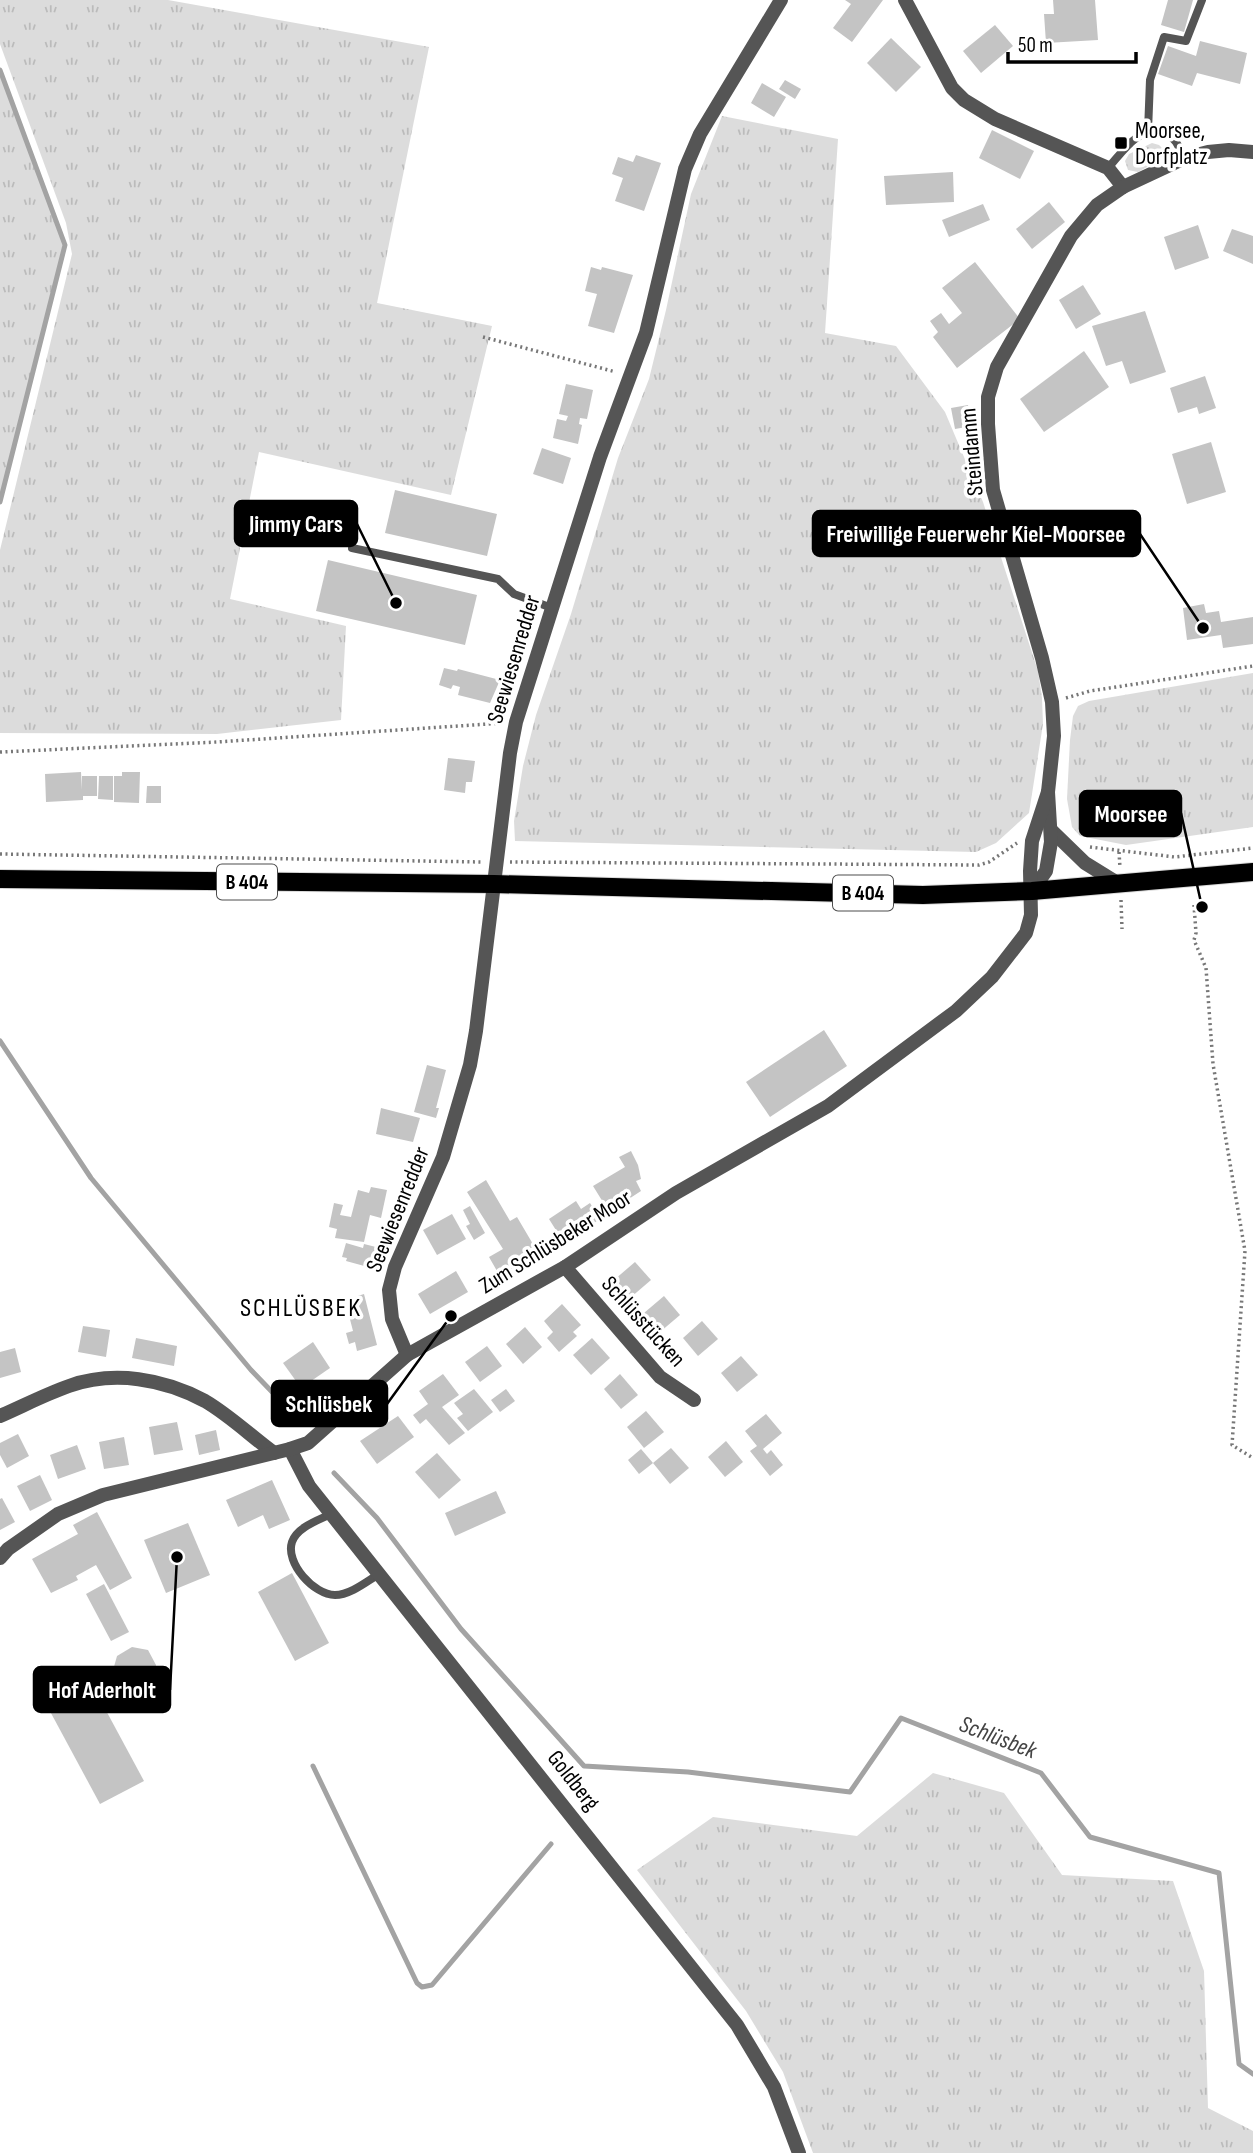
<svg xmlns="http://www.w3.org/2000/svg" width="1253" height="2153" viewBox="0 0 1253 2153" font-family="'Sofia Sans Condensed',sans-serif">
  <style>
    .grass { fill: url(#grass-tufts) }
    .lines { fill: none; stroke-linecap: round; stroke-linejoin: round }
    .stream { stroke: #a3a3a3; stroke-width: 5 }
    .building { fill: #c4c4c4 }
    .primary-casing { stroke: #dbdbdb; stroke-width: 20 }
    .path { stroke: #777; stroke-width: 3.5; stroke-dasharray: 2 3.5; stroke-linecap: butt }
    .lane { stroke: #555; stroke-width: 8 }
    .street { stroke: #555; stroke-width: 14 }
    .primary { stroke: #000; stroke-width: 18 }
    .poi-dot { fill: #000; stroke: #fff; stroke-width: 2.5 }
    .labels { text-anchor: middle; stroke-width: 7; stroke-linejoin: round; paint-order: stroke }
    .shield { fill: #fff; stroke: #4c4c4c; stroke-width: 2 }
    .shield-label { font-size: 21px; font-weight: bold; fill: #000 }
    .poi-label { font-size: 23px; fill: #000; stroke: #fff; text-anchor: start }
    .street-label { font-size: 23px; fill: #000; stroke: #fff }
    .water-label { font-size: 24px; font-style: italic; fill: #444; stroke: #fff }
    .quarter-label { font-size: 26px; letter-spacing: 2px; fill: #000; stroke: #fff }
    .leader { fill: none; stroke: #000; stroke-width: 2.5 }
    .callout-dot { fill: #000; stroke: #fff; stroke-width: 2.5 }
    .callout { fill: #000; stroke: #000; stroke-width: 2.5 }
    .callout-label { font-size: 24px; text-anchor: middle; font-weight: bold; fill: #fff }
  </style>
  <defs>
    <pattern id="grass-tufts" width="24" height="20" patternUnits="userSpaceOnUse" patternTransform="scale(1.75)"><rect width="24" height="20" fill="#dcdcdc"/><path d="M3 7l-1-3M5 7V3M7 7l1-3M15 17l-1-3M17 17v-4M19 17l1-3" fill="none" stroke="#bbb"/></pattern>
  </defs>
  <rect width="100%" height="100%" fill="#fff"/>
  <g class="grass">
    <polygon points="0,0 168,0 429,47 377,303 492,326 451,495 259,452 230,599 346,626 341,720 217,734 0,733 0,550 72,254 66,223 0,44"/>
    <polygon points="0,70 65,245 0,502"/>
    <polygon points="722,116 838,139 825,333 896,346 945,412 983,502 1038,671 1042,698 1043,724 1029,813 996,843 976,852 515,841 514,821 523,766 536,715 571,614 618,458 649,379 666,310 691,194"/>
    <polygon points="1152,143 1159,145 1163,149 1162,159 1138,172 1128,170 1125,161 1129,154"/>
    <polygon points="1253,673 1253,827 1126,845 1080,836 1072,827 1067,799 1070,740 1073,716 1078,706 1089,701"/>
    <polygon points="933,1773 1004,1793 1062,1875 1173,1881 1204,1971 1208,2108 1253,2131 1253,2153 813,2153 783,2072 746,2011 637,1870 713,1817 857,1836"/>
  </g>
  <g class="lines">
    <g class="stream">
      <polyline points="0,70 65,245 0,502"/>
      <polyline points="0,1041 91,1178 251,1370 300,1421"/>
      <polyline points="334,1473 377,1518 461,1629 584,1766 688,1772 850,1792 901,1718 1041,1773 1090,1837 1219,1873 1239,2064 1253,2074"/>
      <polyline points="313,1766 417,1983 422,1987 432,1985 551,1844"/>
    </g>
  </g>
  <g class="building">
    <polygon points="845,0 883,0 852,42 833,28 851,4"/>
    <polygon points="1053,0 1095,0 1098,40 1046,43 1044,14 1054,14"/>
    <polygon points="1168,0 1193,0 1184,32 1161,25"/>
    <polygon points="995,25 1013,46 981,73 963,51"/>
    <polygon points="891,38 921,67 896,92 867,63"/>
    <polygon points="1200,41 1247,53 1240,84 1197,73 1192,86 1158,74 1168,46 1196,56"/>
    <polygon points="785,80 801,89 795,99 779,89"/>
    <polygon points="762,83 786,97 774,117 751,103"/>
    <polygon points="992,130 1034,151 1020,179 979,158"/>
    <polygon points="636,155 661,163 644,211 615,201 623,178 612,174 618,157 633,162"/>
    <polygon points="953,172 954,202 886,205 884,176"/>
    <polygon points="1049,202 1065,222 1032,249 1016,229"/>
    <polygon points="983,204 990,220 949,237 942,220"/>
    <polygon points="1198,225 1209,258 1175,270 1164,237"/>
    <polygon points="1232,229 1253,236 1253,264 1223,251"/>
    <polygon points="975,262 1020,319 957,368 933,337 938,332 930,321 941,313 949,324 962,313 942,288"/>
    <polygon points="591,267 601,270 602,267 633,275 614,333 588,326 597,294 585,291"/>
    <polygon points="1083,285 1101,314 1076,329 1059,300"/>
    <polygon points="1145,311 1166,372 1130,384 1122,361 1106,366 1092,326"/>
    <polygon points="1084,351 1109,387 1044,432 1020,399"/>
    <polygon points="1205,376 1216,408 1199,414 1197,407 1178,413 1170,388"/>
    <polygon points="566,384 593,390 587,419 580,418 579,424 582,425 578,444 553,438 557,419 566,421 568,416 559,414"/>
    <polygon points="968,405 972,426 955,429 951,408"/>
    <polygon points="1211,442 1226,492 1187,504 1172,454"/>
    <polygon points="542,448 571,458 563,484 533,474"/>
    <polygon points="395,490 497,514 487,556 385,533"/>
    <polygon points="328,560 477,595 465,645 316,611"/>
    <polygon points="1204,604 1206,613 1219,611 1221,622 1253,617 1253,644 1223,648 1221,635 1187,640 1183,608"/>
    <polygon points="444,668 457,671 458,669 500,680 490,703 458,695 460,687 453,685 451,689 439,685"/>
    <polygon points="448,758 475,761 472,782 466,782 465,793 444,790"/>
    <polygon points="81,772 82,790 82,776 97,776 97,796 83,796 83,800 46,802 45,774"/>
    <polygon points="122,772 140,772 139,803 114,802 114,776 122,776"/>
    <polygon points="99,776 113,776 113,800 98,799"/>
    <polygon points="147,786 161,786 161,803 146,803"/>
    <polygon points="824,1030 847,1066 770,1117 746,1082"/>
    <polygon points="427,1065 446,1070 436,1108 439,1108 436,1118 414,1112"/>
    <polygon points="381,1108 420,1118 413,1142 376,1134"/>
    <polygon points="631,1151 638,1165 641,1179 636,1181 641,1191 618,1206 614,1201 606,1207 593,1186 625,1167 619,1157"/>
    <polygon points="486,1180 510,1221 517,1217 540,1256 501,1278 489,1257 503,1249 467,1192"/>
    <polygon points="371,1187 387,1190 381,1218 370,1215 364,1242 335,1238 337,1229 329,1227 334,1203 343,1205 340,1215 351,1217 358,1190 369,1193"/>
    <polygon points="576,1201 581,1209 590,1203 600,1219 564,1243 549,1219"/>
    <polygon points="470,1206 485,1233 474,1240 466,1226 470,1224 463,1210"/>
    <polygon points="452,1214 466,1239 437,1255 423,1230"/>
    <polygon points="346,1243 363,1248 364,1244 384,1249 379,1270 346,1261 347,1258 342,1257"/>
    <polygon points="635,1262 651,1280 630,1298 614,1280"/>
    <polygon points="456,1271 468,1292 430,1314 418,1294"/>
    <polygon points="364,1294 377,1345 357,1351 355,1342 349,1344 346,1333 353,1331 345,1300"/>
    <polygon points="664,1296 680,1315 660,1332 644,1313"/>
    <polygon points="562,1304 581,1325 573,1332 577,1336 559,1352 547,1338 553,1332 544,1321"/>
    <polygon points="702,1321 718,1339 698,1356 683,1338"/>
    <polygon points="83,1326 110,1330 106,1357 78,1352"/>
    <polygon points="525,1327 542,1347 523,1364 506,1344"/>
    <polygon points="136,1338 177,1346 174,1366 132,1358"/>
    <polygon points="592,1338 610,1358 591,1375 573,1355"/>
    <polygon points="313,1342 330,1368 301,1388 283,1363"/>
    <polygon points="487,1346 502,1366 480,1382 465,1362"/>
    <polygon points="15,1348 21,1372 0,1378 0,1352"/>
    <polygon points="741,1356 758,1375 737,1392 721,1373"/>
    <polygon points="443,1374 459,1395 442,1407 465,1433 449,1445 426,1419 420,1424 413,1415 428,1404 419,1391"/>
    <polygon points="620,1374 638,1395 621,1409 604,1389"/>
    <polygon points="474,1389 493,1412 468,1431 457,1418 463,1414 454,1403"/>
    <polygon points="506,1389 515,1401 500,1412 491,1400"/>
    <polygon points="646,1411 664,1432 644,1448 627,1427"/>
    <polygon points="766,1414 782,1433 763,1449 767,1454 771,1450 783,1465 770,1476 750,1451 757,1446 745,1431"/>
    <polygon points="398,1416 414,1437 377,1464 360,1441"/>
    <polygon points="177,1422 183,1450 154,1455 149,1427"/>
    <polygon points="216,1430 220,1450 199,1455 195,1435"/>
    <polygon points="18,1434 29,1456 7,1468 0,1455 0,1443"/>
    <polygon points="124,1437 129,1465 104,1469 99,1442"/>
    <polygon points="726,1441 743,1462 725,1477 708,1457"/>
    <polygon points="77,1445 86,1469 58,1479 50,1455"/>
    <polygon points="671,1448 689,1468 670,1484 653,1463"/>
    <polygon points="641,1449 653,1463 639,1474 628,1460"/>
    <polygon points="437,1453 461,1480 439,1499 415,1472"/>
    <polygon points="40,1475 52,1500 30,1511 17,1486"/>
    <polygon points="272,1480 290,1520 269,1529 263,1515 238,1527 226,1500"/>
    <polygon points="496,1491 506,1513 455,1536 445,1513"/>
    <polygon points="2,1498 15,1522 0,1530 0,1499"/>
    <polygon points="97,1512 132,1578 110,1590 96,1565 76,1576 78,1580 51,1593 32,1559 78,1534 73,1525"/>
    <polygon points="188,1523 210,1575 166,1593 144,1540"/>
    <polygon points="292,1573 329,1643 295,1661 258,1592"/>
    <polygon points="104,1584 129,1632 111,1641 86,1594"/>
    <polygon points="132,1647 148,1650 156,1665 154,1680 137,1691 121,1686 112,1674 117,1656"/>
    <polygon points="82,1666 144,1781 100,1804 38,1689"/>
  </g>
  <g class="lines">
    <g class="primary-casing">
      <polyline id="primary" points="0,879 494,884 923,895 1032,891 1253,872"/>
    </g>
    <g class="path">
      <polyline points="483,337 616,372"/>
      <polyline points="1066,698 1090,691 1253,666"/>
      <polyline points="0,752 217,742 503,723"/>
      <polyline points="1090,847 1175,857 1253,848"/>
      <polyline points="1119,852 1120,868"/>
      <polyline points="0,854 481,862"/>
      <polyline points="510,862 979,865 989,862 1017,843"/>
      <polyline points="1121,900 1122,929"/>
      <polyline points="1194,905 1196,933 1194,940 1206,968 1213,1064 1245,1251 1232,1445 1253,1458"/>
    </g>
    <g class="lane">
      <polyline points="1148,131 1150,80 1164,37 1186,41 1202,0"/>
      <path d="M1108,168C1125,149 1138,127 1165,130L1176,142L1185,158"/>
      <polyline points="352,548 498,579 514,594 552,608"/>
      <path d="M331,1514C319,1520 297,1527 292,1542C285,1563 314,1595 335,1595C350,1595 366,1582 379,1574"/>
    </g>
    <g class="street">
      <polyline points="905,0 952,88 964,100 995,119 1108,168 1123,187"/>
      <polyline points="1052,831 1085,863 1119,884"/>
      <polyline points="1032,891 1046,871 1051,842 1048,792 1054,736 1052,702 1042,658 993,490 988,424 988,397 997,367 1071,236 1097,205 1123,187 1185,158 1208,152 1229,150 1253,152"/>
      <polyline points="565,1267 660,1377 694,1400"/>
      <polyline points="407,1355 392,1319 389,1290 395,1267 443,1157 470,1065 476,1031 510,753 516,722 600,457 646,333 685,169 700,134 781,0"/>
      <path d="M0,1416C23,1406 46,1394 69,1386C114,1370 164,1379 205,1401C229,1415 251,1436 274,1453"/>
      <polyline points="290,1449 309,1486 737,2025 774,2087 799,2153"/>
      <polyline points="0,1558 8,1549 58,1514 103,1495 290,1449 308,1443 407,1355 565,1267 676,1193 828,1106 956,1011 992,977 1026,933 1031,915 1030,871 1032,841 1048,792"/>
    </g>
    <use href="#primary" class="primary"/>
  </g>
  <rect class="poi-dot" x="1114" y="136" width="14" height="14" rx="3.5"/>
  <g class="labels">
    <g class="shield">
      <rect x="217" y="864.5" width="60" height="35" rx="5"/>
      <rect x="833" y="875.5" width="60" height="35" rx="5"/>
    </g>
    <g class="shield-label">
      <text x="247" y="889">B 404</text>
      <text x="863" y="900">B 404</text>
    </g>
    <g class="poi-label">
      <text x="1135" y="138">Moorsee,<tspan x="1135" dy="26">Dorfplatz</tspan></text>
    </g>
    <g class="street-label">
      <text transform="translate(971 452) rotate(-95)" y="8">Steindamm</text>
      <text transform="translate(513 659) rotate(-73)" y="8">Seewiesenredder</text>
      <text transform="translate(397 1209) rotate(-68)" y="8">Seewiesenredder</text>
      <text transform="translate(555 1241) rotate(-32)" y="8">Zum Schlüsbeker Moor</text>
      <text transform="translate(644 1321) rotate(48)" y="8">Schlüsstücken</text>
      <text transform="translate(574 1780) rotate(52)" y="8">Goldberg</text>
    </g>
    <g class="water-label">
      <text transform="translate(998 1737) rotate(21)" y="8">Schlüsbek</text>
    </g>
    <g class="quarter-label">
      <text x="301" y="1316">SCHLÜSBEK</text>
    </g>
  </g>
  <path class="leader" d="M396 603L357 524M1203 628L1140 534M1202 907L1181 813M451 1316L387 1404M177 1557L170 1690"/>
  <g class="callout-dot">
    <circle cx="396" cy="603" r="7"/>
    <circle cx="1203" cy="628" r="7"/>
    <circle cx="1202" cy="907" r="7"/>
    <circle cx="451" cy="1316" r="7"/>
    <circle cx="177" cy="1557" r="7"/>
  </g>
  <g class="callout">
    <rect x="235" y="501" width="122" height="45" rx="7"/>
    <rect x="813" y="511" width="327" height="45" rx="7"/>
    <rect x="1080" y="791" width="101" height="45" rx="7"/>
    <rect x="272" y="1381" width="115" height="45" rx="7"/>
    <rect x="34" y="1667" width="136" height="45" rx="7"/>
  </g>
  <g class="callout-label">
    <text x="296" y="532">Jimmy Cars</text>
    <text x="976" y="542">Freiwillige Feuerwehr Kiel-Moorsee</text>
    <text x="1131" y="822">Moorsee</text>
    <text x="329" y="1412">Schlüsbek</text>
    <text x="102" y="1698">Hof Aderholt</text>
  </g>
  <path d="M1008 52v10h128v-10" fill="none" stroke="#000000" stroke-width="3.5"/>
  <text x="1018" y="52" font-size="21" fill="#000000" stroke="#ffffff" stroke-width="5" paint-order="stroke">50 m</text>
</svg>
